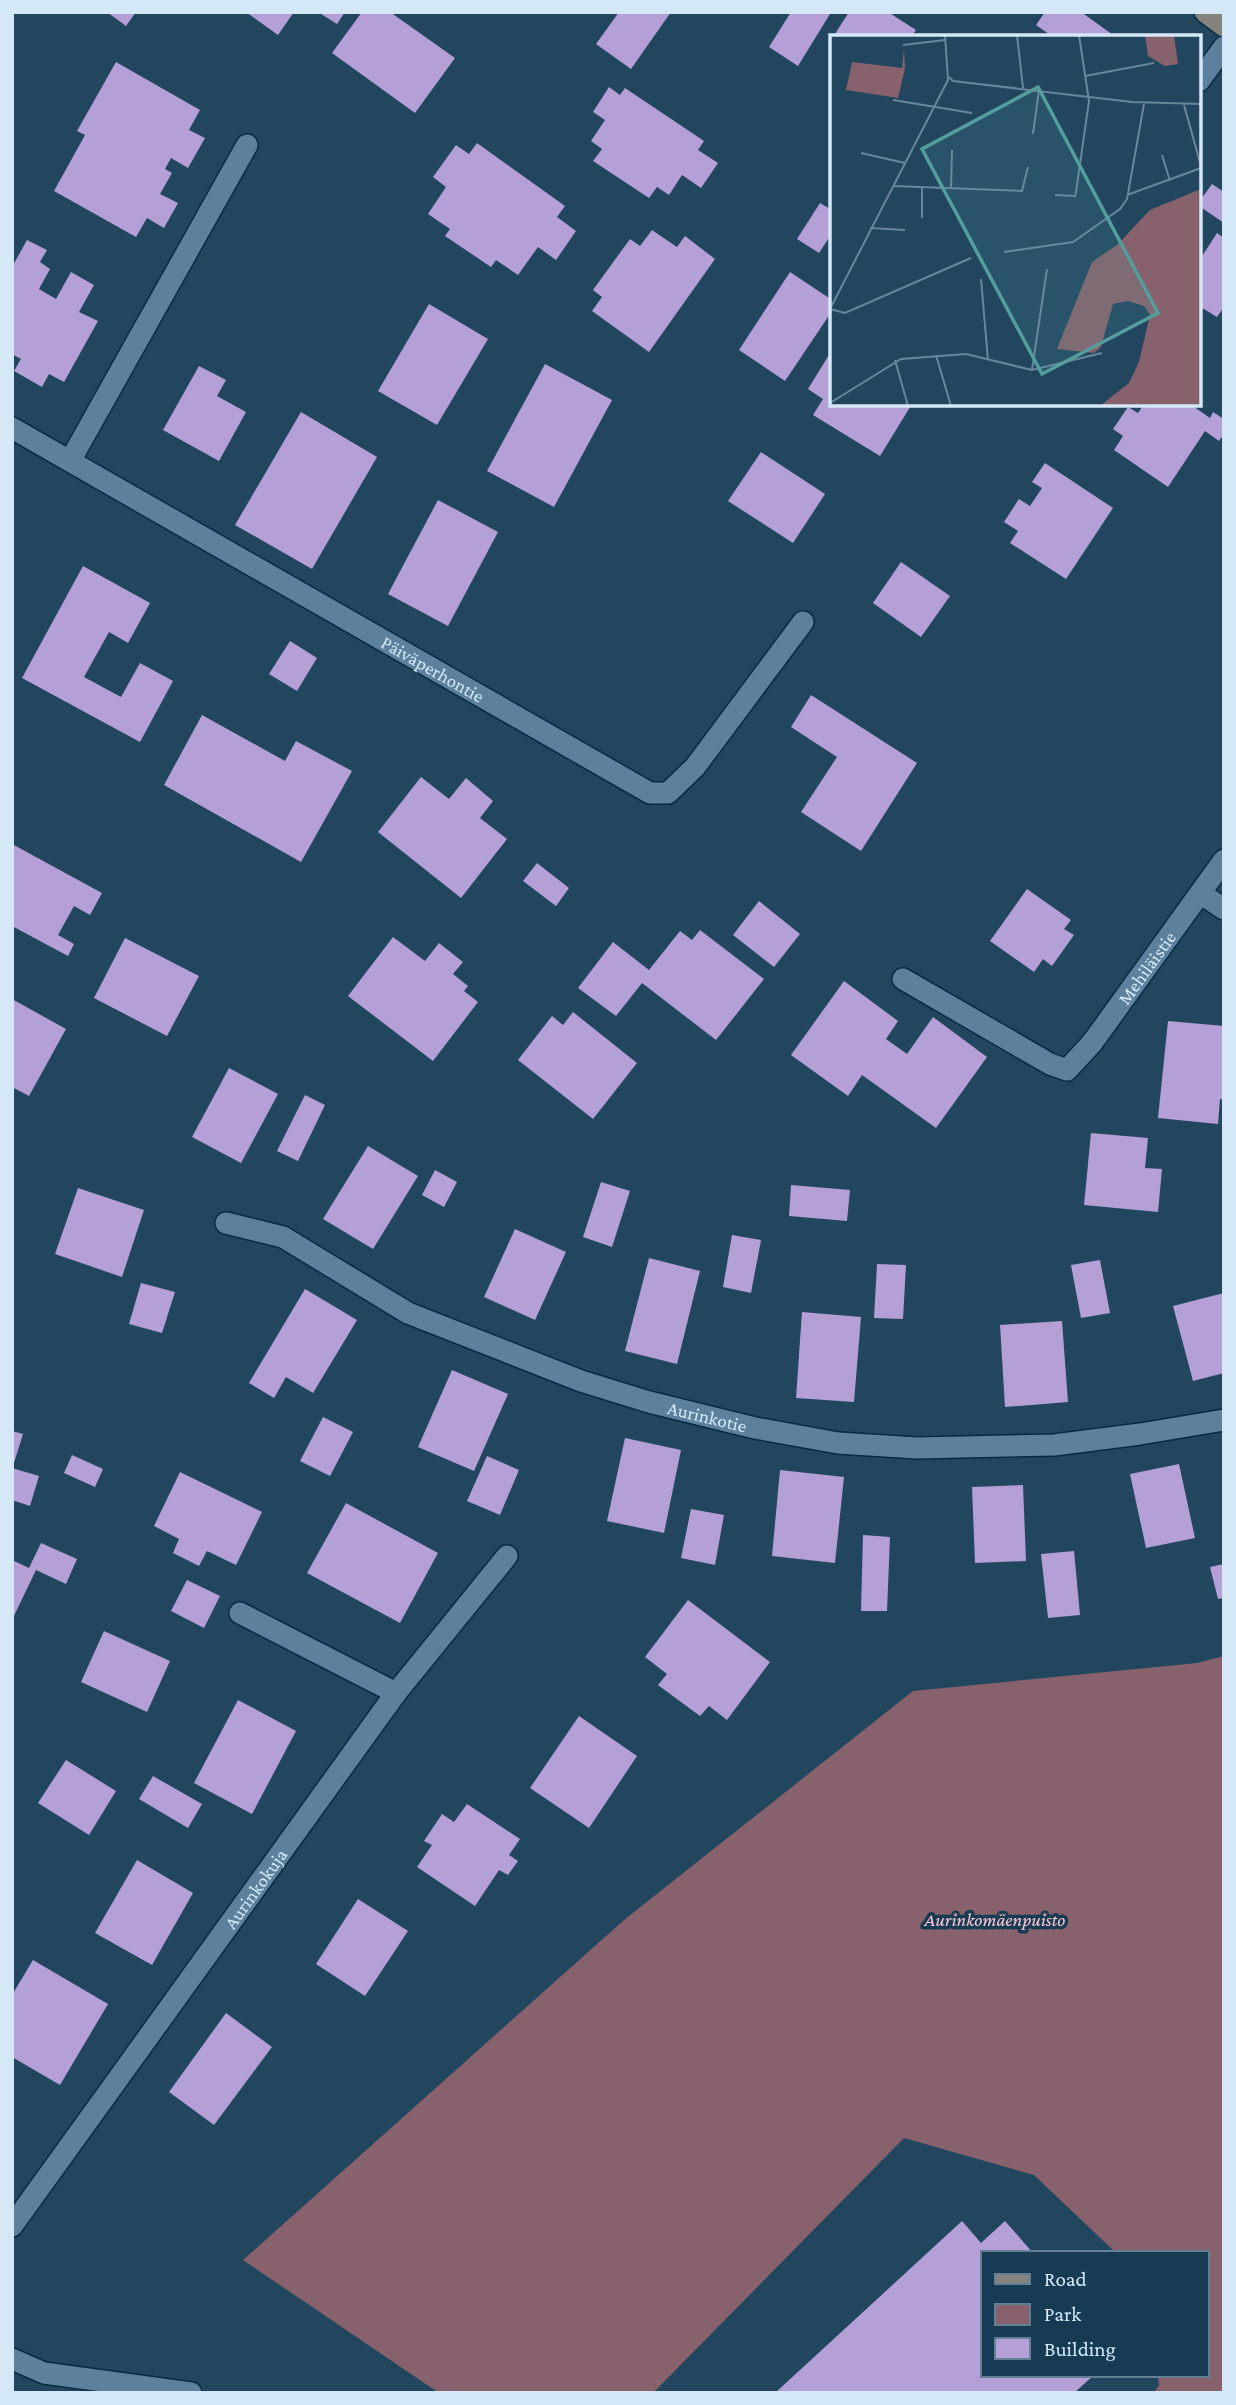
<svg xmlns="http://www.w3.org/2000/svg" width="1236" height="2405" viewBox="0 0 1236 2405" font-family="'Crimson Pro',serif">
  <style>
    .green { fill: #87626c }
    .building { fill: #b4a0d7 }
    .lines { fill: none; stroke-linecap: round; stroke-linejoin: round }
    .lane-casing { stroke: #062b42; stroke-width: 24 }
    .street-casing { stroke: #062b42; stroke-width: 24 }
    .secondary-casing { stroke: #062b42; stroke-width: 24 }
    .lane { stroke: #5d819d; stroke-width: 21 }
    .street { stroke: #5d819d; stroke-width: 21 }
    .secondary { stroke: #84837e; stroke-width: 21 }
    .labels { text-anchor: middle; stroke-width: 7; stroke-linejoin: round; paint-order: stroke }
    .street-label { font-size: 19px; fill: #d4e8f7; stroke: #173b53 }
    .park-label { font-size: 19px; font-style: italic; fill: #fec6d5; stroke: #173b53 }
    .inset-road { fill: none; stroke: #69879b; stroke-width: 2 }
    .view { fill: #549e9e; fill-opacity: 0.15; stroke: #549e9e; stroke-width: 3.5 }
    .inset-edge { fill: none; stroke: #d4e8f7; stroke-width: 3.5 }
  </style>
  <rect width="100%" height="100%" fill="#22465e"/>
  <polygon class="green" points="1224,1656 1224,2393 1153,2393 1159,2386 1158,2375 1206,2375 1206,2253 1116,2253 1034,2175 904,2138 653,2393 439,2393 243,2260 624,1920 913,1691 1197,1663"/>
  <g class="building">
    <polygon points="107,12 136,12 126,26"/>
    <polygon points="246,12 294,12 278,35"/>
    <polygon points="318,12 345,12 337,24"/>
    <polygon points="362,12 390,12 455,58 415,113 332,53"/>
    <polygon points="619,12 671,12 631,69 596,44"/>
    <polygon points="791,12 830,14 798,66 769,47"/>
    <polygon points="849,12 888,12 916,30 911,37 833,37"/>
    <polygon points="1045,12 1081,12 1116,37 1053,37 1036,25"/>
    <polygon points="116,62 200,110 189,130 205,138 188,168 171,158 165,169 172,173 160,194 178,203 164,228 147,218 136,237 54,191 85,135 77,131"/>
    <polygon points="609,87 620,95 625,88 704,141 698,150 718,163 701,188 682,175 669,195 657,187 649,198 593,161 602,149 591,141 605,120 593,112"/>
    <polygon points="477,143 565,206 557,217 576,231 556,260 538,247 518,275 496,260 491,267 445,236 450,229 428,214 446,187 433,177 456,145 469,154"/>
    <polygon points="1212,184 1224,192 1224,223 1199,206 1199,202"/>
    <polygon points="820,203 832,210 832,233 819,253 797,239"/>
    <polygon points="652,230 677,247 685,236 715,259 649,352 592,311 602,297 593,290 630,239 640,246"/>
    <polygon points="1217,233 1224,238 1224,307 1217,317 1199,306 1199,288 1202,284 1199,283 1199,261"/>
    <polygon points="27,240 47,250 40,262 50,269 39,289 56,299 71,272 94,285 79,312 98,321 64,382 49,374 42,387 14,371 21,359 12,354 12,267"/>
    <polygon points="790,272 832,300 832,311 785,381 739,350"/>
    <polygon points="429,304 488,339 437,425 378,391"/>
    <polygon points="832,350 832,404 912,404 880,456 813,415 823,399 808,389"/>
    <polygon points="545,364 612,400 554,507 487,471"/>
    <polygon points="199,366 226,380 217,396 246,412 219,461 163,430"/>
    <polygon points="1144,404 1190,404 1210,418 1213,412 1224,419 1224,434 1219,441 1205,431 1168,487 1114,450 1123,436 1113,429 1128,407 1138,413"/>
    <polygon points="301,412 377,457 312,569 235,525"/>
    <polygon points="761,452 825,494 793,543 728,501"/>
    <polygon points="1045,463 1113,508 1066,579 1010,543 1018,531 1004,522 1019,499 1030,506 1042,488 1032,482"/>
    <polygon points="438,500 498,532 448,626 388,594"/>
    <polygon points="901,562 950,596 921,637 873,603"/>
    <polygon points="83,566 150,603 128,643 109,632 84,677 121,697 140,663 173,681 140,742 22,678"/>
    <polygon points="290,641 317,658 297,691 269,674"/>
    <polygon points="811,695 917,763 861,851 801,812 837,757 791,727"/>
    <polygon points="202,715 285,761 296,741 352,771 301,862 164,785"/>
    <polygon points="421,777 449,799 466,778 493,801 480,818 507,839 461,898 378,832"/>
    <polygon points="12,844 102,893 90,915 74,906 58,935 74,944 68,956 12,926"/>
    <polygon points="537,863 569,888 556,906 523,881"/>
    <polygon points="1027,889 1071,920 1064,929 1074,935 1052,966 1043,959 1034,972 990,941"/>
    <polygon points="759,901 800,934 774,967 733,935"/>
    <polygon points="700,930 764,979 716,1040 642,983 616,1016 578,988 613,942 649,970 680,931 692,940"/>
    <polygon points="393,937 425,961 439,943 463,962 453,974 468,986 464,991 478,1002 433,1061 348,996"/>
    <polygon points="125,938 199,976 167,1036 94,998"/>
    <polygon points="844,981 898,1021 886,1039 907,1054 933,1017 987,1057 936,1128 862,1075 848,1096 791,1055"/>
    <polygon points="12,999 66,1029 29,1096 12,1087"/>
    <polygon points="573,1012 637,1063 593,1119 518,1060 552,1016 563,1025"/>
    <polygon points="1168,1021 1224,1026 1224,1100 1220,1099 1218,1124 1158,1118"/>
    <polygon points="229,1068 278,1094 241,1163 192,1137"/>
    <polygon points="305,1095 325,1105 298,1161 277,1151"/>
    <polygon points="1091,1133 1148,1138 1145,1168 1162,1169 1158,1212 1084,1205"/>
    <polygon points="368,1146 418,1176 373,1249 323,1219"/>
    <polygon points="435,1170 457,1182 444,1207 422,1195"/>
    <polygon points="601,1182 630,1191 612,1247 583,1237"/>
    <polygon points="791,1185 850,1190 847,1221 789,1216"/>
    <polygon points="78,1188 144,1210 122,1277 55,1254"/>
    <polygon points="515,1229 566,1252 535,1320 484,1297"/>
    <polygon points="732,1235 761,1240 751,1293 723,1287"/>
    <polygon points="649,1258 700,1271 677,1364 625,1351"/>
    <polygon points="1100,1260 1110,1313 1081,1318 1071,1265"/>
    <polygon points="877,1264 906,1265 903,1319 874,1318"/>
    <polygon points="141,1283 175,1292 162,1333 129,1324"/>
    <polygon points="305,1289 357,1320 313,1393 286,1377 274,1398 249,1383"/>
    <polygon points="1224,1293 1224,1373 1193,1381 1173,1306"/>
    <polygon points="802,1312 861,1317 854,1402 796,1398"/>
    <polygon points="1062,1321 1068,1402 1005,1407 1000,1325"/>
    <polygon points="452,1370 508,1394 474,1471 418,1447"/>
    <polygon points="323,1417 353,1432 330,1476 300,1461"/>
    <polygon points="12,1431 23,1434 13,1466 12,1466"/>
    <polygon points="625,1438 681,1450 664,1533 607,1521"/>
    <polygon points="72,1455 103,1469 95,1487 64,1473"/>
    <polygon points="487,1456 519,1470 500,1515 467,1501"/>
    <polygon points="1179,1464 1195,1538 1146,1548 1130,1474"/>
    <polygon points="12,1468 39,1476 30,1506 12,1500"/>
    <polygon points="780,1470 844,1477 835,1563 772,1556"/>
    <polygon points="180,1472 262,1512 236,1565 207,1551 199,1566 173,1553 179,1539 154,1526"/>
    <polygon points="1023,1485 1026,1561 975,1563 972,1487"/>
    <polygon points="346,1503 438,1553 400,1623 307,1573"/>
    <polygon points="691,1509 724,1515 715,1565 681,1558"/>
    <polygon points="863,1535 890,1537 887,1611 861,1611"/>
    <polygon points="41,1543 77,1559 66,1584 36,1570 12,1620 12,1560 29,1568"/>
    <polygon points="1074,1551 1080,1615 1048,1618 1041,1554"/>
    <polygon points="1224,1564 1224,1598 1218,1599 1210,1567"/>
    <polygon points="187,1580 220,1596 204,1628 171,1611"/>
    <polygon points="688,1600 770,1662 727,1720 709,1706 700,1716 658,1685 667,1674 645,1657"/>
    <polygon points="104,1631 170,1661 147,1712 81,1682"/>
    <polygon points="238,1700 296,1731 252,1814 194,1783"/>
    <polygon points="579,1716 637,1756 589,1828 530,1788"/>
    <polygon points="66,1760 116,1791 89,1835 38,1803"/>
    <polygon points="153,1776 202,1804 188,1828 139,1799"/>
    <polygon points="467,1804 520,1839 509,1855 518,1861 508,1875 499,1870 475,1906 417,1867 432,1845 424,1841 442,1814 454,1822"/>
    <polygon points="137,1860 193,1893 152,1965 95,1933"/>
    <polygon points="358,1899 408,1931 365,1996 316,1964"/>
    <polygon points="33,1960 108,2004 60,2085 12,2057 12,1995"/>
    <polygon points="226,2013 272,2047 214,2125 169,2092"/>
    <polygon points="962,2221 981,2243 1005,2221 1033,2253 982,2253 982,2375 1094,2375 1074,2393 775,2393"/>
  </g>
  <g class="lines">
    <g class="lane-casing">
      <g id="lane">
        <polyline points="70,461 247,145"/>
        <polyline points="903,979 1050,1064 1067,1070 1092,1043"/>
        <polyline points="240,1613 396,1693"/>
        <polyline points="12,2359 44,2373 191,2393"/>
      </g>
    </g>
    <g class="street-casing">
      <g id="street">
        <polyline points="1199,81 1224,47"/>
        <path id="s1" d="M12,428L650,793H668L695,767L803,622"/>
        <polyline points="1200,893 1224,909"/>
        <path id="s2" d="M1092,1043L1224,860"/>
        <path id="s3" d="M226,1223L283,1237L408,1313L581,1381L649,1402L755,1428L838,1443L917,1448L1054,1445L1140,1434L1224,1420"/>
        <path id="s4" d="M12,2226L396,1693L507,1556"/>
      </g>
    </g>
    <g class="secondary-casing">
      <polyline id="secondary" points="1205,12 1224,26"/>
    </g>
    <use href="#lane" class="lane"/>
    <use href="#street" class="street"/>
    <use href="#secondary" class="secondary"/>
  </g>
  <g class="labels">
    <g class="street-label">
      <text dy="7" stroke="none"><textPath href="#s1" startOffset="485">Päiväperhontie</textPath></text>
      <text dy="7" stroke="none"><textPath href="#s2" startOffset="93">Mehiläistie</textPath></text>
      <text dy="7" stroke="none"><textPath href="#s3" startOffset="522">Aurinkotie</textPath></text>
      <text dy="7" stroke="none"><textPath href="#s4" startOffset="416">Aurinkokuja</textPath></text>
    </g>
    <g class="park-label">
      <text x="995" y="1926">Aurinkomäenpuisto</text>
    </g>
  </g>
  <g transform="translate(830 35)">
    <rect width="371" height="371" fill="#22465e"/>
    <path d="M315,0H344L348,29L335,31L318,21ZM74,13L75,33L68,63L16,55L22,27L72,33ZM371,154V371H270L299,348L309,327L320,280L314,271L298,266L283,269L271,312L264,318L227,314L262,227L287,210L320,175Z" fill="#87626c"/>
    <path class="inset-road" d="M115,0L118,45L0,274L15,278L141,223M187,0L193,53M73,10L115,5M255,41L324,28M119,42L123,46L302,67L371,69M63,65L142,78M354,70L371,131M203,99L209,55M31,118L75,128M332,120L340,146M63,151L192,156L198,132M92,153V183M121,153L122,115M225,160L245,161L246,157L259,66L249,0M297,160L371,133M40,193L75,195M174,217L243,207L290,174L297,164L314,69M151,244L158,325M106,320L121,371M65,325L78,371M202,335L217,234M0,368L71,324L136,319L202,335L272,318"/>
    <path class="view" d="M208,52L328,278L212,339L92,114Z"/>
    <rect width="371" height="371" class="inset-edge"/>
  </g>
  <rect width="1236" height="2405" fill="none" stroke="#d4e8f7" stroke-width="28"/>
  <rect x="981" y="2251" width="228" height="126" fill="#173b53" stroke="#638095" stroke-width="2"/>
  <rect x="995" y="2274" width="35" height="10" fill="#84837e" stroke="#638095" stroke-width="2"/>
  <text x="1044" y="2286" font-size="21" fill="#d4e8f7">Road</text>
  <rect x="995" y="2304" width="35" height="21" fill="#87626c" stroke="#638095" stroke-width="2"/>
  <text x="1044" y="2321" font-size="21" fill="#d4e8f7">Park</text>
  <rect x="995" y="2338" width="35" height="21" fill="#b4a0d7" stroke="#638095" stroke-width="2"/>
  <text x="1044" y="2356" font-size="21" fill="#d4e8f7">Building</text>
</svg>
